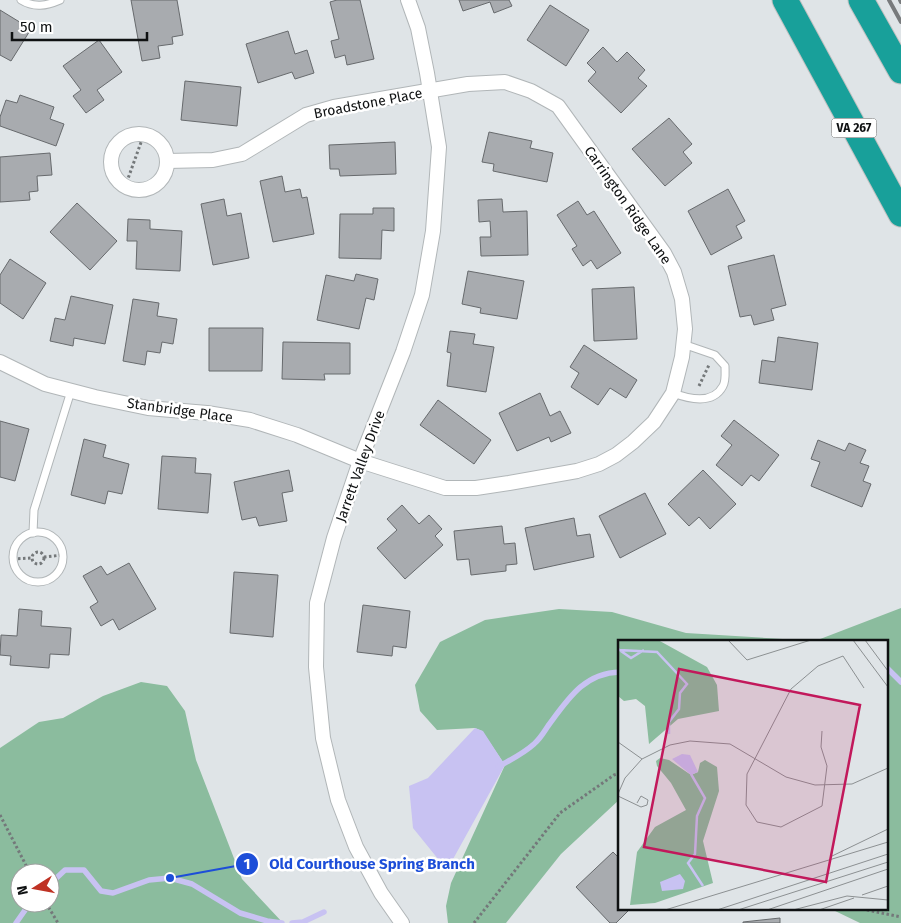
<svg xmlns="http://www.w3.org/2000/svg" width="901" height="923" viewBox="0 0 901 923" font-family="'Fira Sans',sans-serif">
  <style>
    .forest { fill: #8bbc9e; fill-rule: evenodd }
    .water { fill: #c8c2f2 }
    .lines { fill: none; stroke-linecap: round; stroke-linejoin: round }
    .stream { stroke: #c8c2f2; stroke-width: 5.5 }
    .building { fill: #a8abaf; stroke: #676a6d }
    .lane-casing { stroke: #b1b6b8; stroke-width: 9 }
    .street-casing { stroke: #b1b6b8; stroke-width: 16 }
    .highway-casing { stroke: #c1c1c1; stroke-width: 27 }
    .path { stroke: #74787a; stroke-width: 3; stroke-dasharray: 2.5 2.5; stroke-linecap: butt }
    .lane { stroke: #fff; stroke-width: 7 }
    .street { stroke: #fff; stroke-width: 14 }
    .highway { stroke: #18a09a; stroke-width: 25 }
    .rail { stroke: #777a7c; stroke-width: 4 }
    .labels { text-anchor: middle; stroke-width: 5; stroke-linejoin: round; paint-order: stroke }
    .shield { fill: #fff; stroke: #575859; stroke-width: 1 }
    .shield-label { font-size: 12px; font-weight: bold; fill: #0f1112 }
    .street-label { font-size: 14px; fill: #0f1112; stroke: #fff }
    .inset-river { fill: none; stroke: #c8c2f2; stroke-width: 2.5 }
    .inset-road { fill: none; stroke: #8c9092; stroke-width: 1 }
    .view { fill: #c2185b; fill-opacity: 0.15; stroke: #c2185b; stroke-width: 2.5 }
    .inset-edge { fill: none; stroke: #0f1112; stroke-width: 2.5 }
    .leader { fill: none; stroke: #1d4ed8; stroke-width: 2 }
    .callout-dot { fill: #1d4ed8; stroke: #fff; stroke-width: 2 }
    .mark-label { font-size: 15px; text-anchor: middle; font-weight: bold; fill: #fff }
    .callout-label { font-size: 15px; text-anchor: middle; font-weight: bold; fill: #1d4ed8; stroke: #fff; stroke-width: 5; stroke-linejoin: round; paint-order: stroke }
  </style>
  <rect width="100%" height="100%" fill="#dfe4e7"/>
  <g class="forest">
    <polygon points="901,608 901,923 860,923 831,909 887,909 887,642 620,642 620,799 561,854 506,923 448,923 446,906 451,883 505,765 482,731 475,728 437,730 420,711 415,685 440,642 485,620 559,609 612,612 686,633 815,641"/>
    <path d="M141,682L167,686L185,711L196,760L242,879L283,923H0V748L39,722L63,718L103,696ZM20,873H50V903H20Z"/>
  </g>
  <polygon class="water" points="475,728 483,731 505,765 447,870 413,828 409,786 428,778"/>
  <g class="lines">
    <g class="stream">
      <polyline points="887,668 901,682"/>
      <path d="M498,767C510,760 523,754 534,744C540,739 544,732 548,726C568,699 584,673 620,672"/>
      <polyline points="50,884 65,870 84,870 101,891 113,893 149,880 170,878 192,884 240,913 267,921 282,923"/>
      <polyline points="16,923 30,903"/>
      <polyline points="292,923 303,922 324,912"/>
    </g>
  </g>
  <g class="building">
    <polygon points="131,0 177,0 183,35 172,37 173,44 158,46 160,58 142,61"/>
    <polygon points="337,0 360,0 374,59 347,65 345,55 335,58 331,41 339,39 330,2"/>
    <polygon points="459,0 509,0 512,6 494,13 490,2 463,11"/>
    <polygon points="550,5 589,30 566,66 527,40"/>
    <polygon points="0,10 31,29 11,61 0,55"/>
    <polygon points="288,31 295,54 307,50 314,73 295,79 292,72 258,83 246,44"/>
    <polygon points="99,40 122,72 97,90 104,100 86,113 73,96 81,90 63,66"/>
    <polygon points="603,47 617,62 627,52 645,70 638,78 647,86 621,113 588,81 596,72 587,63"/>
    <polygon points="185,81 241,87 237,126 181,120"/>
    <polygon points="20,95 54,107 50,119 64,124 56,146 0,126 0,117 6,100 17,103"/>
    <polygon points="669,118 692,144 683,152 692,163 665,186 632,149"/>
    <polygon points="489,132 532,141 530,148 553,153 547,182 493,171 494,164 482,162"/>
    <polygon points="395,142 396,174 340,176 339,169 330,169 329,145"/>
    <polygon points="50,153 52,175 37,176 38,191 29,192 30,200 0,202 0,157"/>
    <polygon points="282,176 285,192 300,189 302,198 307,197 314,234 273,242 260,181"/>
    <polygon points="728,189 745,221 736,226 742,238 711,255 688,211"/>
    <polygon points="224,199 227,216 241,213 249,258 213,265 201,204"/>
    <polygon points="502,199 503,212 527,211 528,255 481,256 480,237 491,237 490,221 479,222 478,200"/>
    <polygon points="578,201 587,215 594,211 621,253 597,269 591,260 583,266 572,249 577,246 557,215"/>
    <polygon points="77,203 117,241 90,270 50,232"/>
    <polygon points="373,208 394,208 394,231 382,230 381,259 339,258 340,214 373,214"/>
    <polygon points="128,219 150,220 150,229 182,231 180,271 136,269 137,241 127,241"/>
    <polygon points="774,255 786,305 771,309 774,320 754,325 751,315 740,317 728,266"/>
    <polygon points="10,259 46,283 23,319 0,303 0,275"/>
    <polygon points="468,271 524,281 517,319 480,313 481,308 462,304"/>
    <polygon points="356,274 378,279 374,300 366,298 359,329 317,320 326,275 354,281"/>
    <polygon points="634,287 637,339 594,341 592,289"/>
    <polygon points="71,296 113,305 105,344 74,338 73,346 50,341 55,318 65,320"/>
    <polygon points="133,299 159,303 157,316 177,319 173,344 162,342 160,353 147,351 145,365 123,361"/>
    <polygon points="209,328 263,328 262,371 209,371"/>
    <polygon points="450,331 475,334 473,344 494,347 486,392 447,386 451,353 447,352"/>
    <polygon points="778,337 818,343 812,390 759,383 762,360 775,362"/>
    <polygon points="283,342 350,343 350,374 324,374 325,380 282,379"/>
    <polygon points="584,345 637,380 626,398 610,388 598,405 571,387 579,373 570,367"/>
    <polygon points="540,393 550,416 560,411 571,433 551,442 549,437 517,451 499,413"/>
    <polygon points="438,400 491,440 474,464 420,425"/>
    <polygon points="734,420 779,455 759,481 751,475 742,486 716,465 732,445 721,436"/>
    <polygon points="0,421 29,429 15,481 0,477"/>
    <polygon points="84,439 106,445 103,457 129,464 122,494 108,491 105,504 71,495"/>
    <polygon points="818,440 845,451 849,443 866,450 860,463 869,466 863,481 871,484 862,507 811,486 820,462 811,459"/>
    <polygon points="162,456 196,458 195,473 211,474 208,513 158,509"/>
    <polygon points="289,470 293,491 282,493 287,521 259,526 256,517 242,520 234,482"/>
    <polygon points="703,470 736,504 710,529 699,517 689,526 668,504"/>
    <polygon points="645,493 666,534 620,558 599,516"/>
    <polygon points="402,505 419,524 429,515 442,529 435,536 443,545 405,579 377,548 397,530 387,519"/>
    <polygon points="574,518 577,536 590,534 594,557 534,570 525,528"/>
    <polygon points="502,526 504,544 515,543 517,564 506,565 506,571 471,575 469,559 457,560 454,531"/>
    <polygon points="129,563 156,609 119,630 113,619 101,626 90,607 98,602 83,576 101,566 107,575"/>
    <polygon points="234,572 278,575 273,637 230,633"/>
    <polygon points="363,605 410,611 406,648 393,646 392,656 357,652"/>
    <polygon points="19,609 42,611 41,626 71,628 69,655 50,654 49,668 10,665 11,656 0,655 1,635 17,636"/>
    <polygon points="613,852 620,859 620,909 630,909 616,923 610,923 576,887"/>
    <polygon points="780,918 780,923 743,923 743,922"/>
  </g>
  <g class="lines">
    <g class="lane-casing">
      <g id="lane">
        <path d="M21,0C34,8 46,6 60,0"/>
        <path d="M673,393C689,399 713,405 723,386C726,381 725,372 725,366L715,355L683,344"/>
        <circle cx="38" cy="557" r="25"/>
        <polyline points="33,533 34,510 71,391"/>
      </g>
    </g>
    <g class="street-casing">
      <g id="street">
        <circle cx="139" cy="162" r="28"/>
        <polyline points="0,362 45,384 95,397 148,408 207,413 250,420 297,435 360,461 445,488 476,488 509,483 577,471 599,464 616,455 633,442 654,422 673,393 682,357 685,329 682,299 674,272 664,253 558,106 531,91 505,82 468,84 334,107 306,115 242,154 213,160 167,161"/>
        <polyline points="402,923 381,893 356,847 338,800 323,738 316,667 317,603 334,538 360,461 403,352 422,295 433,231 439,147 427,73 418,28 408,0"/>
      </g>
    </g>
    <g class="highway-casing">
      <g id="highway">
        <polyline points="785,0 901,214"/>
        <polyline points="861,0 901,71"/>
      </g>
    </g>
    <g class="path">
      <polyline points="125,187 144,134"/>
      <polyline points="699,386 709,365"/>
      <circle cx="38" cy="558" r="6"/>
      <polyline points="44,557 62,555"/>
      <polyline points="13,559 32,558"/>
      <polyline points="0,815 30,873"/>
      <polyline points="46,903 58,923"/>
      <polyline points="862,909 901,917"/>
      <polyline points="474,923 560,813 614,775 620,773"/>
    </g>
    <use href="#lane" class="lane"/>
    <use href="#street" class="street"/>
    <use href="#highway" class="highway"/>
    <g class="rail">
      <polyline points="889,0 901,22"/>
      <polyline points="900,0 901,2"/>
    </g>
  </g>
  <g class="labels">
    <rect class="shield" x="831.5" y="118.5" width="45" height="19" rx="4"/>
    <g class="shield-label">
      <text x="854" y="132">VA 267</text>
    </g>
    <g class="street-label">
      <text transform="translate(368 103) rotate(-11)" y="5">Broadstone Place</text>
      <text transform="translate(628 205) rotate(55)" y="5">Carrington Ridge Lane</text>
      <text transform="translate(180 410) rotate(8)" y="5">Stanbridge Place</text>
      <text transform="translate(360 466) rotate(-70)" y="5">Jarrett Valley Drive</text>
    </g>
  </g>
  <g transform="translate(618 640)">
    <rect width="270" height="270" fill="#dfe4e7"/>
    <path d="M0,0H40L89,27L99,45L101,71L60,79L31,104L27,66L18,59L6,61L0,56ZM42,118L51,120L73,135L80,132L82,123L87,120L99,127L101,151L85,201L95,243L37,263L12,265L19,212L37,187L68,170L53,143L39,126L38,121Z" fill="#8bbc9e"/>
    <path d="M64,114L72,115L80,132L73,135L54,119ZM62,234L67,241L65,249L44,251L42,242Z" fill="#c8c2f2"/>
    <path class="inset-river" d="M0,9L13,18L26,10M1,10L39,12L69,44L62,53L61,69L51,82V94M73,134L87,158L79,176L77,214L70,223L85,246"/>
    <path class="inset-road" d="M110,0L129,20L193,0M235,0L270,47M247,0L270,31M204,91L203,107L209,126L204,166L163,187L139,182L128,165L129,134L173,49L200,26L225,16L246,48M0,102L24,119M0,154L7,138L24,119L52,105L72,101L112,104L168,137L197,145L234,144L270,128M0,156L23,167L29,165L30,160L23,156L19,163M212,217L270,189M244,255L270,246M47,270L270,202M99,270L270,214M120,270L270,222M149,270L270,229M175,270L229,256L270,260M201,270L236,258M226,270H248"/>
    <path class="view" d="M61,29L242,65L208,242L26,207Z"/>
    <rect width="270" height="270" class="inset-edge"/>
  </g>
  <path class="leader" d="M170 878L247 864"/>
  <g class="callout-dot">
    <circle cx="170" cy="878" r="5"/>
    <circle cx="247" cy="864" r="12"/>
  </g>
  <g class="mark-label">
    <text x="247" y="869">1</text>
  </g>
  <g class="callout-label">
    <text x="372" y="869">Old Courthouse Spring Branch</text>
  </g>
  <g transform="translate(35 888) rotate(259)"><circle r="24" fill="#ffffff" stroke="#9fa0a0"/>
  <path d="M0-4L9 19L0 12L-9 19Z" fill="#bf3224"/>
  <text y="-8" font-size="14" font-weight="bold" text-anchor="middle" fill="#0f1112">N</text>
  </g>
  <path d="M12 32v8h135v-8" fill="none" stroke="#0f1112" stroke-width="2.5"/>
  <text x="20" y="32" font-size="15" fill="#0f1112" stroke="#ffffff" stroke-width="4" paint-order="stroke">50 m</text>
</svg>
